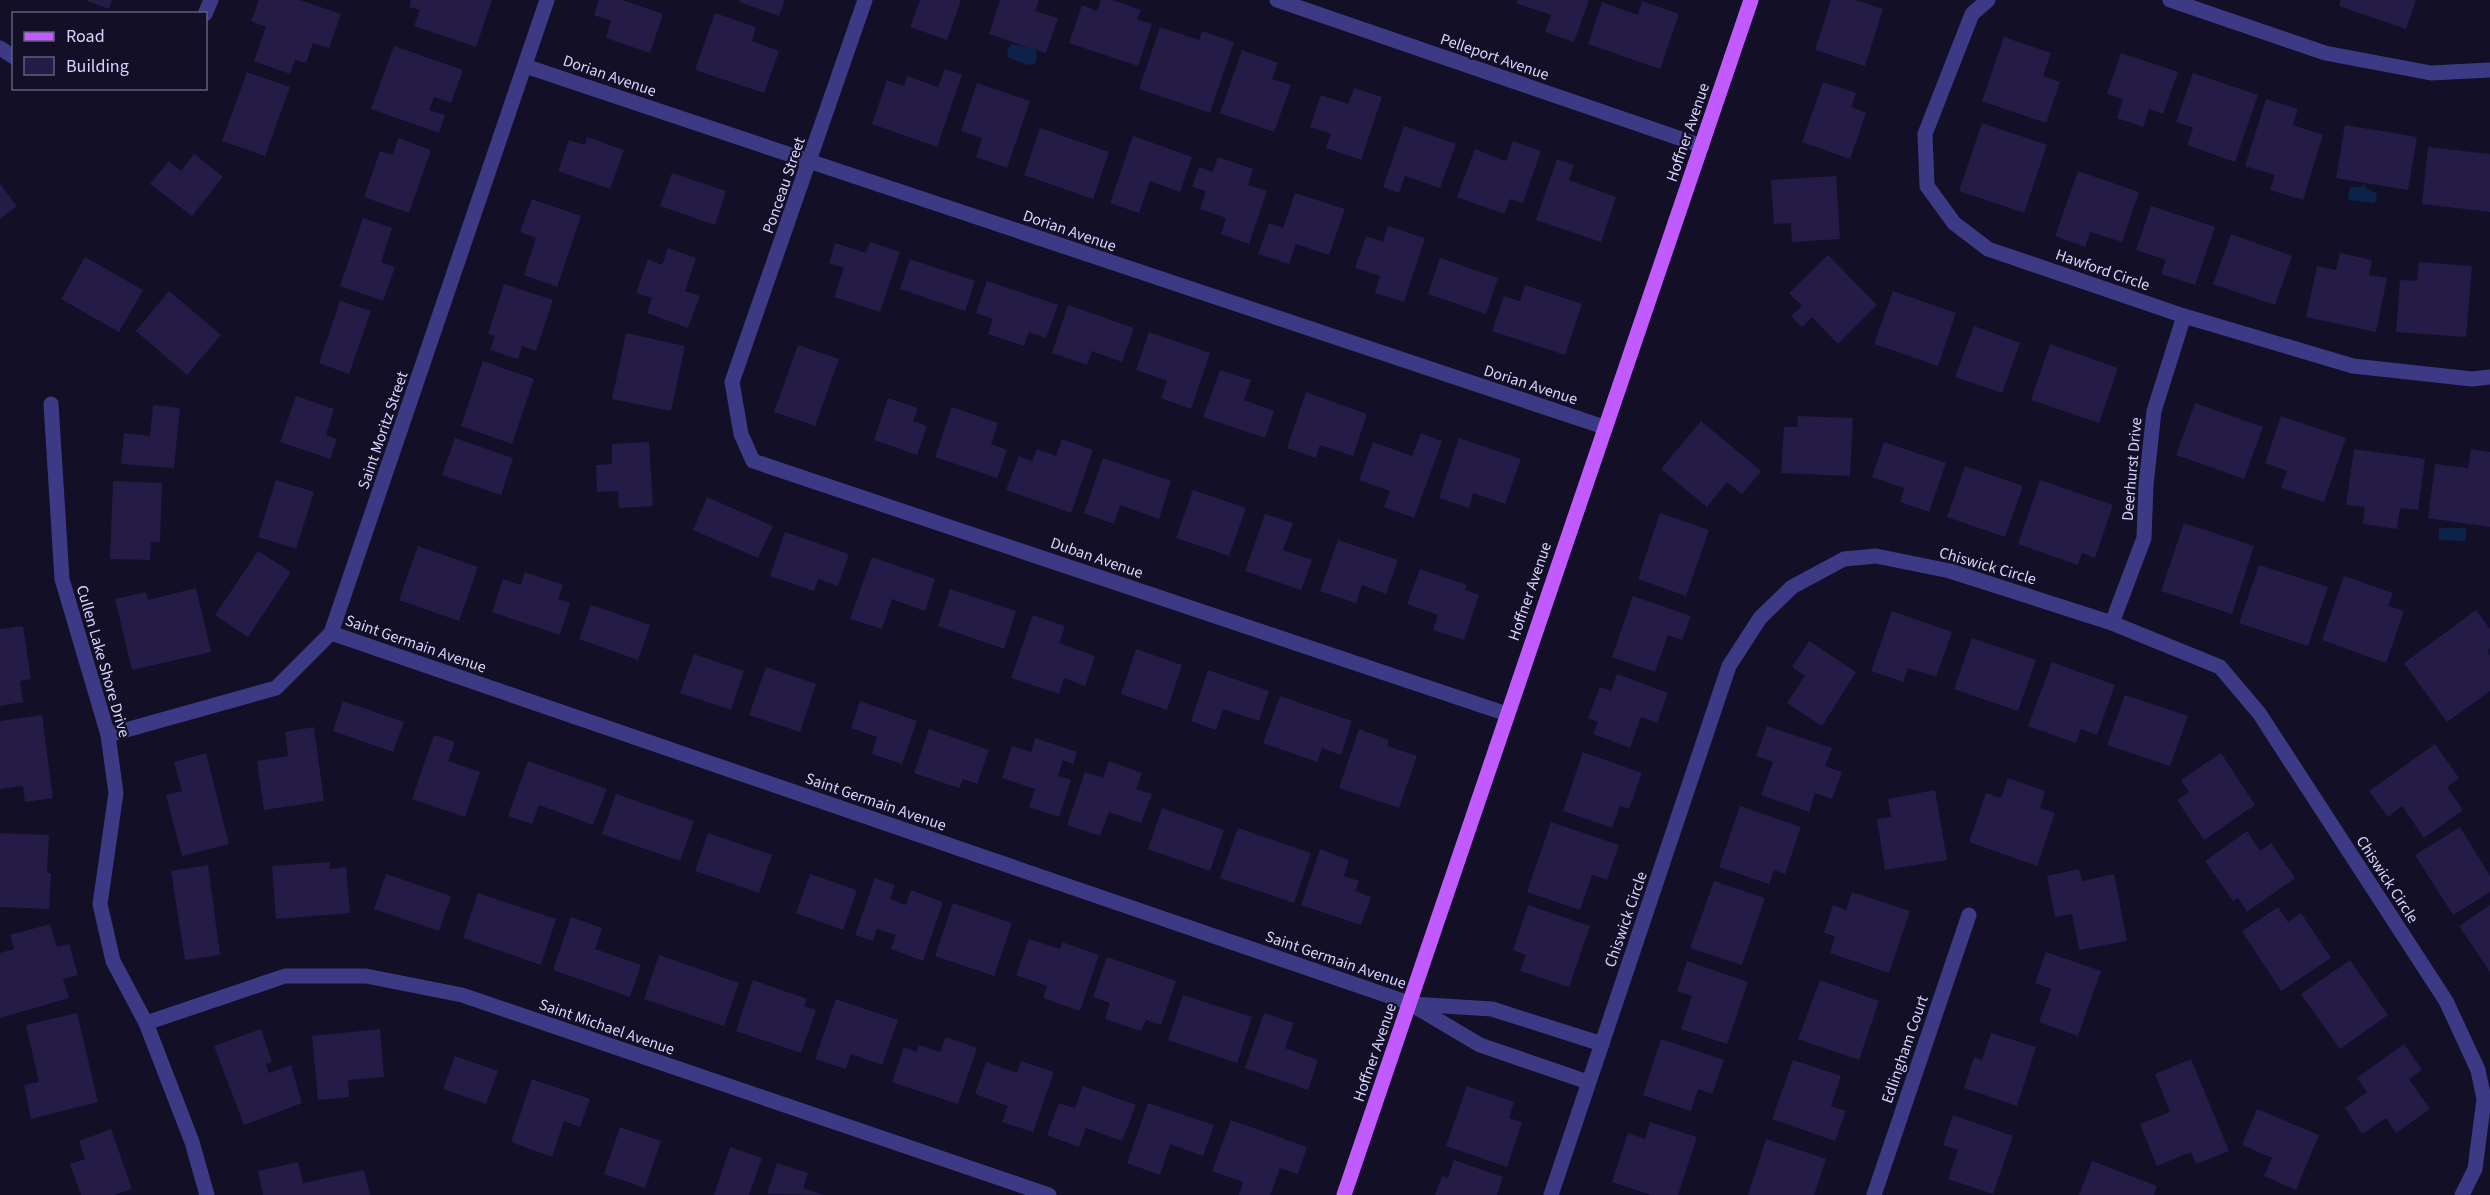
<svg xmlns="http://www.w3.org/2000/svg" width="2490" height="1195" viewBox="0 0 2490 1195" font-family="'Source Sans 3',sans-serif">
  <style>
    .water { fill: #0c2248 }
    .building { fill: #241b47 }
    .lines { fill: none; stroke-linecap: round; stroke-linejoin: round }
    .minor { stroke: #3d3a85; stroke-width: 15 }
    .major { stroke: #c25bff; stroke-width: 15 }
    .labels { text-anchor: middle; stroke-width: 4.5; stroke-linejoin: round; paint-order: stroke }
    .street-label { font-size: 16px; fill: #d9d4ff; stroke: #130f26 }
  </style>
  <rect width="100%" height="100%" fill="#130f26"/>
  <g class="water">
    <polygon points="1011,44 1035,48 1037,57 1035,64 1029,65 1009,58 1007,52"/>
    <polygon points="2364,184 2367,189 2377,193 2375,203 2348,200 2350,187 2360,187"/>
    <polygon points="2439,528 2466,528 2466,541 2439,540"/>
  </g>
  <g class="building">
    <polygon points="85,0 112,0 109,9"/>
    <polygon points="259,0 300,0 341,14 329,48 313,43 306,63 295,60 290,74 254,61 266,27 251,21"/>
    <polygon points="411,0 492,0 476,47 414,26 420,10 409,7"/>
    <polygon points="599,0 623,0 663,14 650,53 606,38 611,21 594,15"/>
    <polygon points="740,0 785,0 779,16 739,2"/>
    <polygon points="920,0 961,0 947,40 910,27"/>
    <polygon points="1000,0 1039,0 1035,11 1058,18 1046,53 989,34"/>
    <polygon points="1101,0 1112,0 1141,10 1137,19 1152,24 1138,66 1069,43 1082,5 1097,11"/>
    <polygon points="1518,0 1589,0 1574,42 1545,32 1551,15 1516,3"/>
    <polygon points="1831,0 1855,0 1883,9 1865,66 1815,50"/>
    <polygon points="2341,0 2416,0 2406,29 2339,6"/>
    <polygon points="1642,1 1679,14 1660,69 1588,44 1602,2 1638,15"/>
    <polygon points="715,13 756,27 752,41 779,51 764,93 695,70"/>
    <polygon points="1160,27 1199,40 1202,31 1234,42 1210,113 1139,89"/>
    <polygon points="2004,37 2051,53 2043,76 2060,82 2046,123 1982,101"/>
    <polygon points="394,46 463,70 451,103 434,97 429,110 445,115 439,133 371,109"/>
    <polygon points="1242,50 1278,63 1272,79 1291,85 1274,132 1220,113"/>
    <polygon points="2121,53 2178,72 2163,114 2149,109 2143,127 2117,118 2123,99 2107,94"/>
    <polygon points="945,69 962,75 937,147 872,124 887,80 904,86 907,76 938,87"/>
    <polygon points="247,72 290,87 265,156 222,141"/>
    <polygon points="2193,73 2258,95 2235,162 2187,145 2193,128 2176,122"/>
    <polygon points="1823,82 1856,93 1851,107 1866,113 1850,159 1802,142"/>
    <polygon points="977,83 1030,101 1007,168 976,157 982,138 961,131"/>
    <polygon points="1354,88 1382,97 1361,160 1326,148 1331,134 1310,127 1321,95 1348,104"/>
    <polygon points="2266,99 2298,109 2293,125 2323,135 2303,200 2270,190 2275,175 2245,166"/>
    <polygon points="1982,123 2047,145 2024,213 1959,191"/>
    <polygon points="2345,125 2417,137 2408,190 2336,178"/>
    <polygon points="1404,126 1456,144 1440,188 1405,176 1399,193 1383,187"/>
    <polygon points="1040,128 1109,152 1093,199 1024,175"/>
    <polygon points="1133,136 1192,157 1180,192 1150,181 1139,213 1110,203"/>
    <polygon points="587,137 624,150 610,189 558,171 569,140 585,145"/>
    <polygon points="398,138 431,150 409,213 364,197 380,151 393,155"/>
    <polygon points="1513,141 1541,151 1523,203 1510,199 1504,214 1457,197 1475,149 1506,161"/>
    <polygon points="2428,147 2490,154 2490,212 2422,204"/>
    <polygon points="194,154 223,177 192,216 150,184 169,161 181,171"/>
    <polygon points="1218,157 1253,169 1248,185 1267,191 1249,244 1221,234 1226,218 1200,209 1206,191 1192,187 1199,167 1213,172"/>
    <polygon points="1557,159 1574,165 1569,180 1616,197 1601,242 1536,220"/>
    <polygon points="2078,171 2139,192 2122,242 2090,232 2085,247 2055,236"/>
    <polygon points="672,173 726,191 715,225 660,206"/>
    <polygon points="1836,176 1840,239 1792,242 1791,223 1774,224 1771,180"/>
    <polygon points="0,184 17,206 0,219"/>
    <polygon points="1295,193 1345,209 1329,255 1296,244 1289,264 1258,254 1269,223 1283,228"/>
    <polygon points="532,199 581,216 557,287 524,275 536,238 520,232"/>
    <polygon points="2151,206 2215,227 2195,285 2161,274 2166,260 2136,250"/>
    <polygon points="363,218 392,228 381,262 395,267 383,301 340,286"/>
    <polygon points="1388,226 1425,238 1404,302 1375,293 1380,276 1355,268 1366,236 1383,242"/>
    <polygon points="2231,234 2292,256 2275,305 2213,284"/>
    <polygon points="870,242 900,252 880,312 834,297 844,268 829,263 835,243 866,253"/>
    <polygon points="668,248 696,258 685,291 700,296 688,328 647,313 652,298 636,293 648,259 662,265"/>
    <polygon points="2340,253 2372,260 2369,275 2387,278 2376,332 2306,317 2317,266 2336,270"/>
    <polygon points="1828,255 1877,305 1838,344 1812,317 1802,327 1791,316 1802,306 1789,293"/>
    <polygon points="85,257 143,290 119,332 61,299"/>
    <polygon points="1440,258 1498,278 1486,314 1428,294"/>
    <polygon points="910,259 975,281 965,311 900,289"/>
    <polygon points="2419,262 2472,266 2466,337 2396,332 2400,280 2417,281"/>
    <polygon points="987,281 1058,305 1046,338 1029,332 1024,346 988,334 993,319 976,313"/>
    <polygon points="504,284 553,300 536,351 522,346 518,359 490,350 495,336 488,334"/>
    <polygon points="1525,285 1582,304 1565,355 1492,331 1504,296 1520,301"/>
    <polygon points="169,291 221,335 187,375 136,331"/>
    <polygon points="1893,291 1956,313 1938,366 1874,344"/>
    <polygon points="340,301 371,311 349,374 319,363"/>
    <polygon points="1068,305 1134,328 1122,362 1092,351 1087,365 1052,353"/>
    <polygon points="1974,326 2020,343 2002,393 1955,377"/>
    <polygon points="1149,332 1210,353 1191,409 1161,398 1167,381 1136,370"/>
    <polygon points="626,333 685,346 671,411 612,399"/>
    <polygon points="2050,344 2118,368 2099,423 2031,400"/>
    <polygon points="798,345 839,359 815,426 774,412"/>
    <polygon points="483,361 534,379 512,444 461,426"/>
    <polygon points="1220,370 1251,380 1244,400 1274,411 1265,438 1203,417"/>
    <polygon points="1306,392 1367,414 1353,456 1320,445 1316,458 1287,448"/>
    <polygon points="296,396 334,409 326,435 337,439 330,459 280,442"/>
    <polygon points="888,398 918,408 913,421 927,426 917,455 874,440"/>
    <polygon points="2195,403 2263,427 2244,479 2176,455"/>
    <polygon points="153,405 180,408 174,468 121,464 124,433 150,436"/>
    <polygon points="952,407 998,423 991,444 1007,450 997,478 935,457"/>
    <polygon points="1798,416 1853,418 1850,476 1781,473 1784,427 1797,427"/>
    <polygon points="2281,416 2346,438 2324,502 2281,488 2287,471 2265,463"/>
    <polygon points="1701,421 1761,471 1742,494 1727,482 1707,507 1661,469"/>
    <polygon points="1421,433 1442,441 1414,518 1384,507 1390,491 1359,480 1373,442 1412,456"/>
    <polygon points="455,438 513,458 501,495 442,475"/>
    <polygon points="1459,438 1521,459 1505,504 1473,493 1469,508 1439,498"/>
    <polygon points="1062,439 1093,450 1071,513 1006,490 1019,456 1032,461 1037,449 1056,456"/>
    <polygon points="649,442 653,506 619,508 618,491 597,492 596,465 612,464 612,444"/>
    <polygon points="1884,442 1946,463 1929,512 1900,502 1904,488 1872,477"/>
    <polygon points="2354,449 2425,459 2418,510 2400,508 2397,529 2363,524 2365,507 2346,505"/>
    <polygon points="2471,449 2490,452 2490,527 2428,518 2435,464 2468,468"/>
    <polygon points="1103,458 1171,481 1159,519 1120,505 1114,524 1084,513"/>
    <polygon points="1965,466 2023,486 2005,537 1947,517"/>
    <polygon points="276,480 314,492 296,549 258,537"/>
    <polygon points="2040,480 2113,505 2095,558 2082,553 2078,565 2018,544"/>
    <polygon points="113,481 162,483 160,542 151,542 150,560 110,559"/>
    <polygon points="1193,490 1246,508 1229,556 1176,538"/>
    <polygon points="707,497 773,526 758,558 693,530"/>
    <polygon points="1660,513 1709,530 1686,596 1638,579"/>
    <polygon points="1265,514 1293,523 1283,550 1312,560 1301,590 1245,571"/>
    <polygon points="2184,523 2254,546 2232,614 2161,591"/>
    <polygon points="785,532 849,554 838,586 818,579 814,591 770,576"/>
    <polygon points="1338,540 1398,560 1386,594 1362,585 1356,603 1320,591"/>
    <polygon points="418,546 478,567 459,621 399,600"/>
    <polygon points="258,551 291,572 248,637 215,615"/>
    <polygon points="872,557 935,579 925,611 892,599 882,629 850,619"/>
    <polygon points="2259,565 2328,587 2308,646 2239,623"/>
    <polygon points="1420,569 1467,585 1465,590 1479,595 1464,640 1433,630 1438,615 1407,604"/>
    <polygon points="525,572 563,585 558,599 570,603 560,635 492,612 503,579 521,585"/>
    <polygon points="2344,576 2393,593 2388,606 2404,611 2386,663 2322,640"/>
    <polygon points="196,588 211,652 132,670 115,599 146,592 148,600"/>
    <polygon points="950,589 1016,611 1004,649 938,626"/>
    <polygon points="1633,596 1691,616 1682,640 1668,635 1655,672 1612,657"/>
    <polygon points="591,605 650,625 638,660 579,639"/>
    <polygon points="2476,610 2490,629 2490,648 2487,651 2490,656 2490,691 2447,722 2404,663"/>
    <polygon points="1892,611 1952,632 1936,677 1908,668 1903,682 1871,671"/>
    <polygon points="1033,615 1065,626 1059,643 1095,656 1085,686 1064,678 1059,694 1011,678"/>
    <polygon points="23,626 31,679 20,681 23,702 0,706 0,629"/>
    <polygon points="1972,638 2036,660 2018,711 1954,689"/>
    <polygon points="1809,641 1856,672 1822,726 1787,703 1805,676 1792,667"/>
    <polygon points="1136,649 1182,665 1167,710 1121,694"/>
    <polygon points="694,654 744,671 731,710 680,693"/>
    <polygon points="2052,662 2115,685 2097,735 2081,729 2076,743 2028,726"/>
    <polygon points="766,667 816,684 800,732 749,715"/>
    <polygon points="1208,670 1269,691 1259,721 1223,709 1216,730 1191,721"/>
    <polygon points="1617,674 1668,693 1657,723 1641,717 1630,748 1593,734 1598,722 1588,718 1600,687 1611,691"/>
    <polygon points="2125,695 2188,716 2170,766 2107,745"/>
    <polygon points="1280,696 1352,721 1341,755 1322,748 1317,762 1263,743"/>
    <polygon points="343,701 404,722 393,752 333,731"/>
    <polygon points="860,701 917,721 902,764 872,754 877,737 851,728"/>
    <polygon points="42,715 53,798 25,802 23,786 0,789 0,721"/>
    <polygon points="1767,726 1832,748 1825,766 1842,772 1832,799 1815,793 1809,812 1761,795 1773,762 1756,756"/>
    <polygon points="314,727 324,801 264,810 257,761 288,756 285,732"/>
    <polygon points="929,729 989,750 977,784 963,779 959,788 914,773"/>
    <polygon points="1359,729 1389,740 1387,746 1417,756 1399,808 1339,788"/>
    <polygon points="434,735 455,742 448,761 480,772 465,817 412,799"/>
    <polygon points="1035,738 1077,752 1073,764 1063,760 1058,776 1071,780 1059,817 1029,807 1035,789 1002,778 1012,746 1031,752"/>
    <polygon points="2435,744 2459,778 2447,787 2463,810 2424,838 2402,806 2388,817 2369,791"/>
    <polygon points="1583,752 1642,773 1629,809 1620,806 1612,828 1563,811"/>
    <polygon points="206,753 229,844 182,856 166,795 182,791 174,762"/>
    <polygon points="2221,753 2255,805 2204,840 2177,800 2189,792 2181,780"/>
    <polygon points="528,761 607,789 593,825 539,805 532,824 508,816"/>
    <polygon points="1109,761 1142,773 1136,789 1152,794 1141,823 1109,812 1100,836 1067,825 1085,772 1103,778"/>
    <polygon points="2008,778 2045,791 2040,808 2055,813 2037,866 1969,842 1986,793 2001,798"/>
    <polygon points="1935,790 1947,860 1885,870 1877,819 1891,817 1888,799"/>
    <polygon points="616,794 694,821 680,861 602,834"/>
    <polygon points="1740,806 1801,827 1785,874 1774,870 1769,884 1719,867"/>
    <polygon points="1162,808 1224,830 1210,871 1148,849"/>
    <polygon points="1551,822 1619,845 1607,880 1592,875 1580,910 1527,892"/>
    <polygon points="2460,827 2490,876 2490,892 2453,915 2415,855"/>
    <polygon points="1238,828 1311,853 1294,903 1220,878"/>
    <polygon points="2247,831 2260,851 2271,843 2295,878 2247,912 2238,898 2233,901 2205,861"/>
    <polygon points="0,833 49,835 47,873 51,873 49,909 0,907"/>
    <polygon points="708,833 772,855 759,893 695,871"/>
    <polygon points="1320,849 1349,860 1344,876 1359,881 1355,891 1371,897 1361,925 1301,905"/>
    <polygon points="330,862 330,869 346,867 350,913 276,919 272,866"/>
    <polygon points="208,865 220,955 185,960 171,871"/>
    <polygon points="2079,869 2082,881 2114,874 2127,941 2079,950 2072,914 2055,917 2047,876"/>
    <polygon points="386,874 451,896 439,931 374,909"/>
    <polygon points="810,874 857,890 843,930 796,913"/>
    <polygon points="875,878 895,885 890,899 906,905 911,890 943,902 923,961 891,949 896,935 877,929 873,941 855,935"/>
    <polygon points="1714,881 1765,898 1742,965 1690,948"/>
    <polygon points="1852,892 1910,911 1889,973 1830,953 1835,936 1824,933 1833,905 1846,910"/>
    <polygon points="478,893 556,919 541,965 463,938"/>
    <polygon points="953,903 1012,923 994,976 935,956"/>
    <polygon points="1528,905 1590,926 1569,987 1520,971 1526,955 1513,950"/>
    <polygon points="2490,905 2490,972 2459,926"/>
    <polygon points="2278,907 2288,922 2301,913 2331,958 2281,991 2242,931"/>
    <polygon points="571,917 602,928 595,949 641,965 630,997 553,970"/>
    <polygon points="50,924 57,947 69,944 78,975 63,979 69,998 0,1018 0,953 14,949 10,935"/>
    <polygon points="1029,939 1060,949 1062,942 1099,955 1080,1011 1043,998 1047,986 1016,975"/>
    <polygon points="2046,952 2101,971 2078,1036 2039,1022 2051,989 2035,983"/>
    <polygon points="659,955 739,983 724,1026 644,999"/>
    <polygon points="1107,957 1176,981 1161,1025 1146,1020 1141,1031 1105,1019 1110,1003 1093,997"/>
    <polygon points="2350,960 2388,1015 2340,1049 2301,994"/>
    <polygon points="1687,961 1748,982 1727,1044 1681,1029 1692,996 1677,991"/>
    <polygon points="753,980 807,999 804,1006 816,1010 801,1053 736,1031"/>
    <polygon points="1820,980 1879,1001 1859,1060 1798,1039"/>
    <polygon points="1183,995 1252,1017 1237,1063 1168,1040"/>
    <polygon points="836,999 898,1020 882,1065 851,1054 846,1069 815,1059"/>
    <polygon points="77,1013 98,1102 31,1119 24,1085 39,1082 26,1025"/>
    <polygon points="1264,1013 1294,1023 1285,1048 1318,1060 1308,1090 1245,1068"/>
    <polygon points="261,1029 272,1062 266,1064 269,1073 291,1065 302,1103 244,1125 214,1046"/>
    <polygon points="380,1029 384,1077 348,1080 349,1097 318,1100 312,1036"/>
    <polygon points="1991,1033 2036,1047 2017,1106 1964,1088 1974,1057 1982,1060"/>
    <polygon points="946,1037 977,1048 958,1104 892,1082 904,1047 917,1052 919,1045 940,1052"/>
    <polygon points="1661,1039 1724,1060 1712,1094 1698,1089 1691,1111 1643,1095"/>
    <polygon points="2404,1044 2422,1070 2409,1079 2430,1109 2396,1133 2386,1118 2362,1134 2345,1108 2367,1092 2357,1078"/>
    <polygon points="455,1056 498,1071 486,1104 443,1089"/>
    <polygon points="2191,1059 2229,1151 2196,1164 2191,1152 2157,1166 2140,1124 2170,1112 2155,1074"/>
    <polygon points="1793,1060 1841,1076 1831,1106 1846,1111 1835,1141 1772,1119"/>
    <polygon points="1021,1061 1054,1072 1033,1132 1002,1122 1008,1106 975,1094 986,1062 1017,1073"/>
    <polygon points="532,1079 590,1099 580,1127 564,1121 552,1157 511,1142"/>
    <polygon points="1083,1086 1136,1105 1122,1141 1086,1128 1079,1147 1047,1135 1059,1103 1075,1108"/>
    <polygon points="1467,1086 1514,1102 1509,1118 1522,1122 1507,1167 1446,1146"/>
    <polygon points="1148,1103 1214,1125 1203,1156 1170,1144 1160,1175 1127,1163"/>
    <polygon points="2257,1109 2319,1135 2296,1190 2264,1176 2272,1158 2242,1145"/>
    <polygon points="1953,1115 2013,1136 1993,1194 1948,1179 1958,1150 1943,1145"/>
    <polygon points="1231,1120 1307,1147 1298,1174 1280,1168 1270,1195 1239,1195 1243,1182 1212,1171"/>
    <polygon points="1650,1122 1697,1137 1678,1195 1651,1195 1612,1182 1628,1133 1645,1139"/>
    <polygon points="620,1127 661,1141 645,1188 604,1174"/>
    <polygon points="111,1129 132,1189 114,1195 81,1195 70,1164 85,1159 79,1141"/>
    <polygon points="1766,1139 1826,1159 1814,1195 1748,1195"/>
    <polygon points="730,1147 762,1158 749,1195 714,1195"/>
    <polygon points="1454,1160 1503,1177 1497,1195 1435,1195 1442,1176 1448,1178"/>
    <polygon points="2092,1161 2157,1186 2154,1195 2079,1195"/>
    <polygon points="298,1162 303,1183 364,1170 370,1195 263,1195 258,1171"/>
    <polygon points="777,1163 808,1173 803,1188 823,1195 767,1194"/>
  </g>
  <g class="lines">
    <g class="minor">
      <polyline points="865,0 732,382 741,434 753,461 1507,714"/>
      <polyline points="1277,0 1702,146"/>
      <polyline points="1988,0 1972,14 1925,134 1927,186 1954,223 1988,249 2184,316 2353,366 2472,379 2490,377"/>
      <polyline points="2170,0 2325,53 2431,73 2490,70"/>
      <polyline points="205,14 211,0"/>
      <polyline points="0,48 14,57"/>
      <polyline points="525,66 1604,427"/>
      <polyline points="51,404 62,579 108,735 116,793 100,904 113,961 146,1023 192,1142 207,1195"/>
      <polyline points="2112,623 2144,538 2146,485 2154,411 2184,316"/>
      <polyline points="331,633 1409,1003 1480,1045 1588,1082"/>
      <polyline points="108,735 276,688 331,633 547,0"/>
      <polyline points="1412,1004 1492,1009 1602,1044"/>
      <polyline points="146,1023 285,976 366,976 462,995 1049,1195"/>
      <polyline points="1551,1195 1729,666 1760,618 1792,587 1844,559 1876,556 1950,571 2112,623 2220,667 2259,713 2446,1001 2478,1070 2484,1099 2475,1169 2462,1195"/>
      <polyline points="1874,1195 1969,915"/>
    </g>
    <polyline class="major" points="1344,1195 1751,0"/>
  </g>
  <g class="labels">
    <g class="street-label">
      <text transform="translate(1495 56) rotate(19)" y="6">Pelleport Avenue</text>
      <text transform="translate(610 75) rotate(19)" y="6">Dorian Avenue</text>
      <text transform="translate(1687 132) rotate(-71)" y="6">Hoffner Avenue</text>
      <text transform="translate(783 185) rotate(-71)" y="6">Ponceau Street</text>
      <text transform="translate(1070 230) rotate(19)" y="6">Dorian Avenue</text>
      <text transform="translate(2103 269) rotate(19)" y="6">Hawford Circle</text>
      <text transform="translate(1531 384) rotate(18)" y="6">Dorian Avenue</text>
      <text transform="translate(382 430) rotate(-71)" y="6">Saint Moritz Street</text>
      <text transform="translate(2131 469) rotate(-85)" y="6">Deerhurst Drive</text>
      <text transform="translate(1097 557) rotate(19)" y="6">Duban Avenue</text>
      <text transform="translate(1988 565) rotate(16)" y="6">Chiswick Circle</text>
      <text transform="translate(1529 591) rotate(-71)" y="6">Hoffner Avenue</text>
      <text transform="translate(416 643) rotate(19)" y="6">Saint Germain Avenue</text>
      <text transform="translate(104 661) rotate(74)" y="6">Cullen Lake Shore Drive</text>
      <text transform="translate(876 801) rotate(19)" y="6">Saint Germain Avenue</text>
      <text transform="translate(2388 879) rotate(57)" y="6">Chiswick Circle</text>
      <text transform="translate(1625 919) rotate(-71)" y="6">Chiswick Circle</text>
      <text transform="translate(1336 959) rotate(19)" y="6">Saint Germain Avenue</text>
      <text transform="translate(607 1026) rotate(19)" y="6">Saint Michael Avenue</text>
      <text transform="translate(1904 1049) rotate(-71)" y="6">Edlingham Court</text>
      <text transform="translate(1374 1052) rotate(-71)" y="6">Hoffner Avenue</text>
    </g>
  </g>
  <rect x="12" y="12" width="195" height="78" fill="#130f26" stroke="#625e7d" stroke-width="1.5"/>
  <rect x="24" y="32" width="30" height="9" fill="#c25bff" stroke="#625e7d" stroke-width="1.5"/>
  <text x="66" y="42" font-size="18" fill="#d9d4ff">Road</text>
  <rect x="24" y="57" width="30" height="18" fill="#241b47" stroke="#625e7d" stroke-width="1.5"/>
  <text x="66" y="72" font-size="18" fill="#d9d4ff">Building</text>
</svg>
